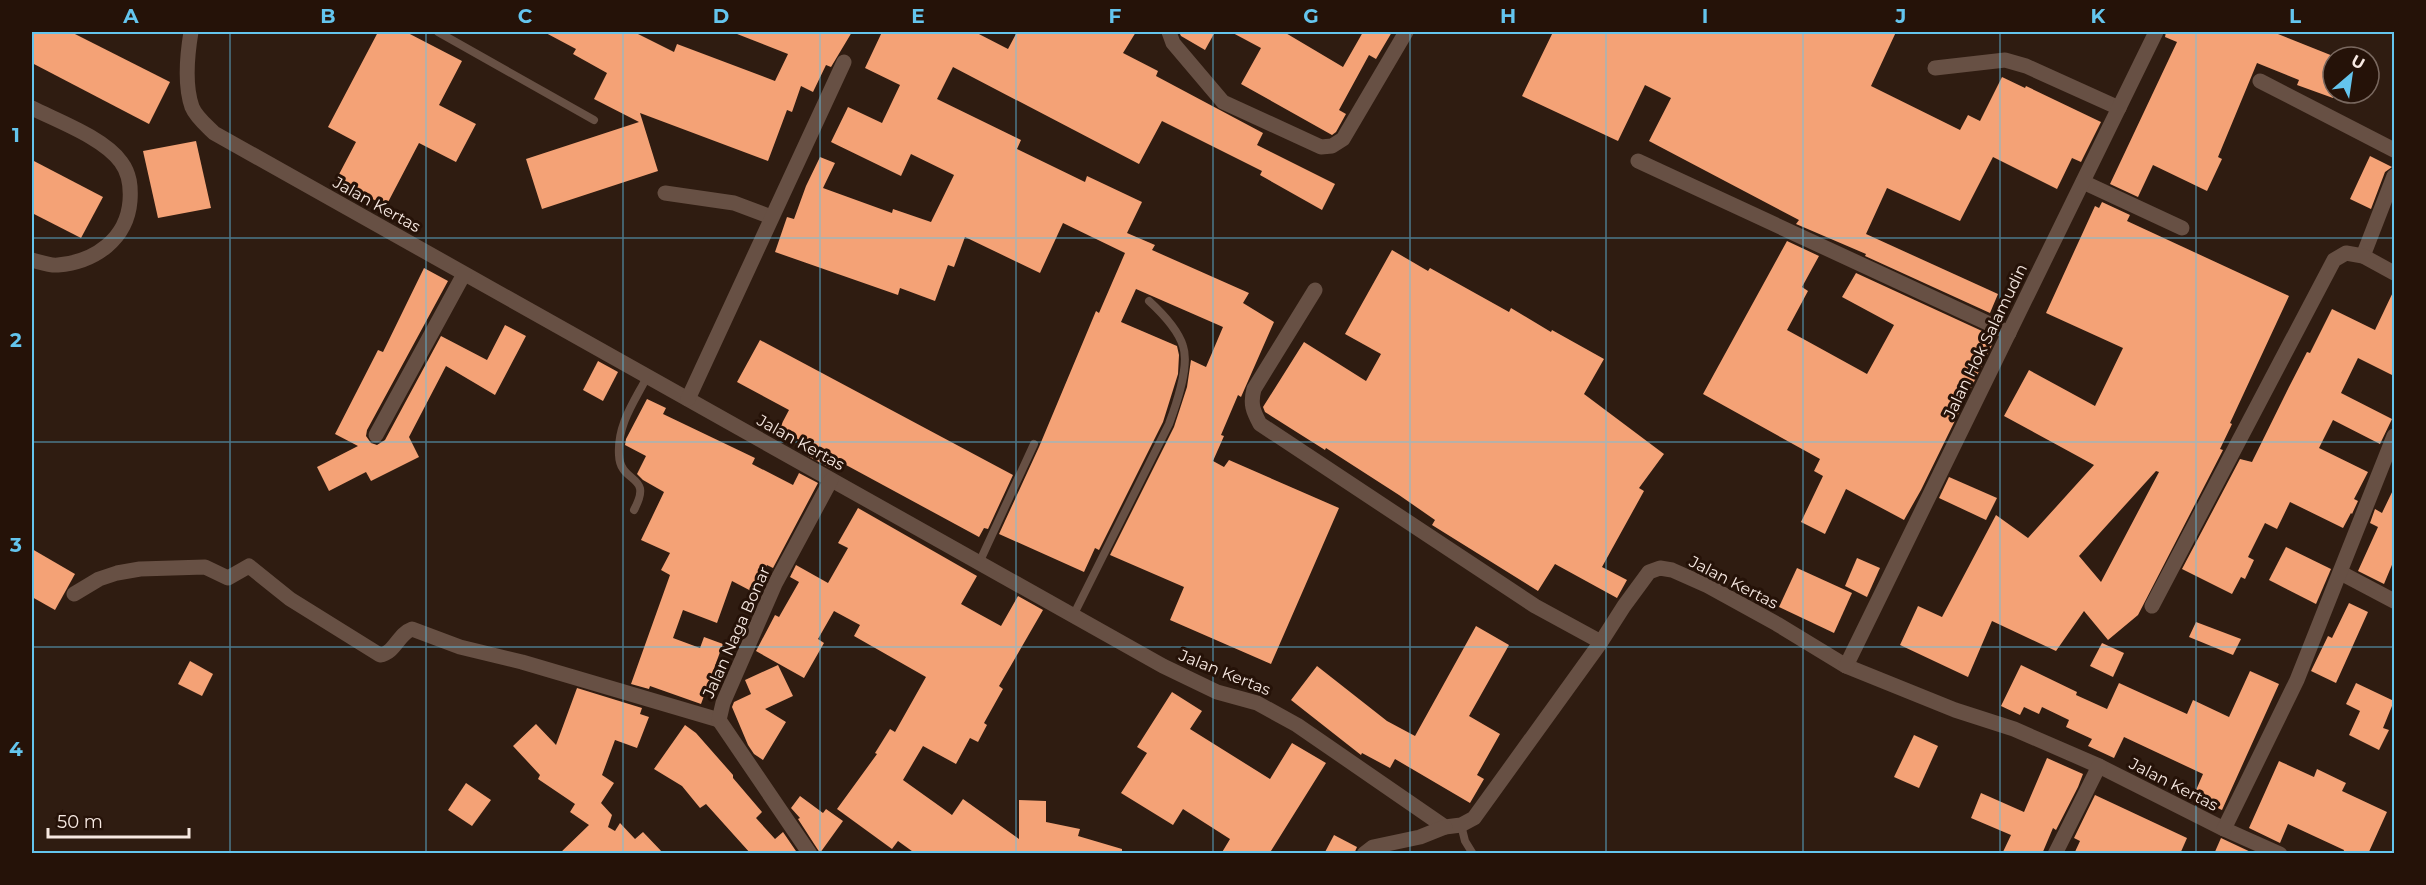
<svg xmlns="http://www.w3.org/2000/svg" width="2426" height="885" viewBox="0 0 2426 885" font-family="Montserrat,sans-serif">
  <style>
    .building { fill: #f4a276; fill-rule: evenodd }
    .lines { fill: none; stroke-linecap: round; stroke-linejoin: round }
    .service { stroke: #675044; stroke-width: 8 }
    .minor { stroke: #675044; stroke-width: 15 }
    .grid { fill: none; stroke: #64c5ee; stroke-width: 1.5; stroke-opacity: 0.55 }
    .labels { text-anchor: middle; stroke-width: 6; stroke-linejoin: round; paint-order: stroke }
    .street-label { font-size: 16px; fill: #f7e9e2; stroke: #251208 }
    .neatline { fill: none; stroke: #64c5ee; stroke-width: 2 }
    .grid-label { font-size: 20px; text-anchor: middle; font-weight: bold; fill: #64c5ee }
  </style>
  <rect width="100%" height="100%" fill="#2f1c11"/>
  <g class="building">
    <polygon points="32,32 71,32 170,82 149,124 32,63"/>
    <polygon points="378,32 406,32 462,61 439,105 476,124 456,162 419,143 386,206 336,180 356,142 328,127"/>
    <polygon points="544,32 634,32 674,52 677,44 775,81 788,54 732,32 852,32 831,67 826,65 813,92 801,86 792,112 787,110 768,161 640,113 658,171 542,209 526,159 639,122 594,99 607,73 573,54 576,49"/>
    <polygon points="882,32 975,32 1008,49 1017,32 1136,32 1123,53 1158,71 1156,76 1263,133 1257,145 1335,184 1322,210 1260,175 1262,171 1162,121 1139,164 953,67 937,99 1021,140 1017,149 1085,182 1087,176 1142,202 1127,233 1155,245 1152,250 1249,293 1243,303 1274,322 1241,397 1238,395 1221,435 1224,436 1213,461 1224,467 1229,460 1339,508 1271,664 1170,620 1184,587 1110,555 1174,427 1187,387 1191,360 1206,367 1223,327 1136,289 1121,322 1177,346 1179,355 1178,374 1163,422 1099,550 1095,548 1084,572 999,534 1039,447 1096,311 1099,313 1125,253 1063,223 1040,273 965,237 954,267 948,265 935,301 900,288 898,295 775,252 787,217 794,219 806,186 820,157 835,163 823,188 892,213 893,209 931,222 954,175 911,154 901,176 831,142 848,107 882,123 900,85 865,68"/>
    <polygon points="1179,32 1215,32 1205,50 1181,36"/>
    <polygon points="1231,32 1284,32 1343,67 1363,32 1392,32 1376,59 1369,55 1339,110 1346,114 1336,132 1332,135 1241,84 1261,48"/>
    <polygon points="1553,32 1896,32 1871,86 1960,130 1968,115 1980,121 2002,77 2025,88 2026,86 2101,122 2081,162 2072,158 2057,189 1993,157 1960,221 1887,188 1866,234 1998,294 1990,313 1865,256 1866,254 1796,224 1799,220 1649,141 1671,98 1645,85 1618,141 1522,96"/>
    <polygon points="2166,32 2273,32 2333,56 2333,98 2297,85 2299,80 2257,63 2218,157 2222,159 2207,191 2153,165 2138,197 2110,184 2177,42 2165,37"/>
    <polygon points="196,141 211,208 158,218 143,151"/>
    <polygon points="2370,156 2392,167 2385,172 2371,209 2350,199"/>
    <polygon points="32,160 103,197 81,238 32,213"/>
    <path d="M2102,202L2130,215L2127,221L2289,296L2230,423L2232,424L2220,449L2223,450L2138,615L2108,640L2084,611L2056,651L1992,621L1968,677L1900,645L1918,606L1942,617L1996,515L2028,538L2094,465L2004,416L2029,370L2095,406L2123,348L2046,313L2095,206L2099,208ZM2156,471L2159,472L2101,582L2079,556Z"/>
    <polygon points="1787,241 1819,256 1802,287 1808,291 1787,330 1867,374 1894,325 1842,297 1856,273 1982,331 1979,336 1993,343 1921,490 1904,520 1846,489 1825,534 1801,522 1823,476 1814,471 1820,459 1703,394"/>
    <polygon points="1392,250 1428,271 1430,268 1509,312 1511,308 1551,332 1552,330 1604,359 1584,394 1664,454 1639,488 1644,491 1602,567 1627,580 1617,598 1555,564 1538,591 1432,525 1435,520 1399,495 1326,448 1325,450 1265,412 1263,407 1304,342 1366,381 1381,354 1345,334"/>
    <polygon points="424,268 448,281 367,430 366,436 371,443 377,445 385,440 441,336 487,360 505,325 526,336 495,395 446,366 409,437 419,457 371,481 366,472 329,491 317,467 358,446 335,434 378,350 383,352"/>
    <polygon points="2394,290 2394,376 2358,358 2341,393 2392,419 2380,444 2333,420 2319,448 2368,472 2354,499 2358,501 2352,514 2351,513 2343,528 2290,502 2277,529 2265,523 2248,557 2254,560 2245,579 2241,577 2232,594 2182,569 2240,459 2252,462 2289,387 2307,352 2310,353 2332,309 2375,330"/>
    <polygon points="760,340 1013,475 988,529 984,528 979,537 835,459 830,468 808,456 813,447 779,429 789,410 737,382"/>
    <polygon points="598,361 618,372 603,401 583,390"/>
    <polygon points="647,399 666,408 663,414 755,458 752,464 793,485 799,473 818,483 773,568 767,565 753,592 732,581 717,623 683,610 673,638 700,648 704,637 723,644 701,704 650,686 649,689 631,684 670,575 661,570 670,553 641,540 664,492 643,480 637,474 646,456 625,445 626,439"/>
    <polygon points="1949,477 1997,498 1986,520 1939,498"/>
    <polygon points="2394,488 2394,560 2384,584 2358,571 2378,527 2370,523 2375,509 2382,513"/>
    <polygon points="858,508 977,576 961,604 1001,626 1018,596 1043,610 999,686 1003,689 984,723 987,725 978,742 970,738 956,764 923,746 903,780 952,815 963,799 1019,839 1019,800 1046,801 1046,822 1080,829 1078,836 1122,849 1122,854 916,854 898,841 892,849 837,809 877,754 875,753 890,729 895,732 926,677 854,636 860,625 834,611 818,639 824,643 804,678 756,651 775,615 779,617 799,582 790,577 796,565 828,583 848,548 838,543"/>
    <polygon points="2286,547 2331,569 2316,604 2269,580"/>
    <polygon points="32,549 75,574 55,610 32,597"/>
    <polygon points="1857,558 1880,568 1867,597 1845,586"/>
    <polygon points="1797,568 1852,593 1834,633 1779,607"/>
    <polygon points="2349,603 2368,612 2336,683 2311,671 2328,636 2332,638"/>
    <polygon points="2196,622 2241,639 2233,655 2189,637"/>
    <polygon points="1476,626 1509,645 1469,716 1500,734 1477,775 1484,779 1470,803 1395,759 1390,768 1362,753 1361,755 1291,700 1317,666 1387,721 1415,736"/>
    <polygon points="2102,643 2124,653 2113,677 2090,666"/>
    <polygon points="190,661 213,674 202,696 178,684"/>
    <polygon points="778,665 793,696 765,709 786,722 763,760 754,754 748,745 732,707 734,702 751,694 745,680"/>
    <polygon points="2021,665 2077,692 2076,695 2107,709 2119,683 2187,714 2193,700 2229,717 2250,671 2279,684 2222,810 2193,797 2203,774 2124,737 2114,758 2088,746 2092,739 2066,727 2069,720 2042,707 2039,714 2024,707 2020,715 2001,706"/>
    <polygon points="2356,683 2394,701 2383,728 2389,730 2379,750 2349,735 2360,711 2346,704"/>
    <polygon points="577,688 642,708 640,714 649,717 637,748 615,740 602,775 614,783 601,803 612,815 608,827 615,831 620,823 635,839 643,832 664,854 559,854 589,825 570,812 575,804 538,779 540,775 513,746 536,724 556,745"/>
    <polygon points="1172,692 1202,711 1190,729 1270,779 1292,743 1326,763 1269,854 1221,854 1230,839 1183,809 1173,825 1121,793 1147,753 1137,747"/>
    <polygon points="685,725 696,733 733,775 733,778 762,812 756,818 775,839 783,832 798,854 751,854 706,804 700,808 682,786 654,769"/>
    <polygon points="1914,735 1938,746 1919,788 1894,777"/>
    <polygon points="2047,758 2083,774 2078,787 2056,830 2053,828 2042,854 2002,854 2011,835 1971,818 1981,793 2024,812"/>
    <polygon points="2279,761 2314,777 2317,769 2346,783 2342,791 2387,812 2368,854 2343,854 2344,850 2288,824 2280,843 2249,828"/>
    <polygon points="466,783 491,800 472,826 448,810"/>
    <polygon points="2095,795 2187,838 2180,854 2074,854 2080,841 2074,838"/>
    <polygon points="800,796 823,813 826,809 843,821 820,853 798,819 800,818 791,808"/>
    <polygon points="1334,835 1357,847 1354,854 1324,854"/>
    <polygon points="2221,838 2255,854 2214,854"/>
  </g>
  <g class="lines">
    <g class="service">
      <polyline points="438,32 594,120"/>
      <path d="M634,510C654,473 620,485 619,455C617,425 634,402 647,377"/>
      <polyline points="979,563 1034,444"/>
      <path d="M1073,616L1169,424C1176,405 1190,366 1183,346C1178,330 1161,312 1149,301"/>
      <polyline points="1461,825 1465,841 1473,854"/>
    </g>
    <g class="minor">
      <path d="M191,32C187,56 184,84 192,107C196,117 207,126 214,133L1163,666L1217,692L1257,703L1297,725L1445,827L1461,825L1474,818L1601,642L1624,606L1649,572L1660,568L1672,570L1708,586L1777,624L1846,666L1955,710L2014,729L2099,766L2224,829L2280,854"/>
      <polyline points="1169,32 1173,43 1223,102 1321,147 1332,146 1343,139 1406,32"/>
      <polyline points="1935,68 2005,60 2026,66 2119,108"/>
      <polyline points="2260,81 2394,150"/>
      <path d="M32,108C58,121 104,138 121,162C130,174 131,187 130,201C127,239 95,262 58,265C50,266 40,262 32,260"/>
      <polyline points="1638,161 2009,333"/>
      <polyline points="2083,182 2182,228"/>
      <polyline points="665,193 734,203 771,217"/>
      <polyline points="2363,256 2394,176"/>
      <path d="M1315,290L1254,389C1250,404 1253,411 1260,424L1535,606L1601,642"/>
      <polyline points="688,399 844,62"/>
      <polyline points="376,435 464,274"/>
      <polyline points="2341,573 2394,601"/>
      <path d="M74,594L99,579L117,573L140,569L205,567L228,578L249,566L290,599L380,655C395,653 398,634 412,629L460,647L522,662L719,720"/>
      <polyline points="2152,606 2334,260 2346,253 2363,256 2394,273"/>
      <polyline points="1846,666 2156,32"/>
      <polyline points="2224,829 2297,680 2394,436"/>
      <polyline points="810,854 719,720 723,703 775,584 831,480"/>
      <polyline points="1364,854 1373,847 1420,837 1445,827"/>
      <polyline points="2055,854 2099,766"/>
    </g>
  </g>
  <path class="grid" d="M230,32V854M426,32V854M623,32V854M820,32V854M1016,32V854M1213,32V854M1410,32V854M1606,32V854M1803,32V854M2000,32V854M2196,32V854M32,238H2394M32,442H2394M32,647H2394"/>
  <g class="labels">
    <g class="street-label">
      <text transform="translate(377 204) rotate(29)" y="6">Jalan Kertas</text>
      <text transform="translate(1985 341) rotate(-64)" y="6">Jalan Hok Salamudin</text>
      <text transform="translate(801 442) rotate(29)" y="6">Jalan Kertas</text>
      <text transform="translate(1734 582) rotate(27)" y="6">Jalan Kertas</text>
      <text transform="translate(736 632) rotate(-66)" y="6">Jalan Naga Bonar</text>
      <text transform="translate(1225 672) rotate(22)" y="6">Jalan Kertas</text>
      <text transform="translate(2174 784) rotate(27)" y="6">Jalan Kertas</text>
    </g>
  </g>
  <rect width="2426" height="885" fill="none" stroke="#251208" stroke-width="66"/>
  <g transform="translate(2351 75) rotate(29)"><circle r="28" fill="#251208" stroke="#79685f" stroke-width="1.5"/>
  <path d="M0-4.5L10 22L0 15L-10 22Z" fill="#64c5ee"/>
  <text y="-9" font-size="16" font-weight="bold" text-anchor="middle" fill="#f7e9e2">U</text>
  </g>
  <path d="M48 828v9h141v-9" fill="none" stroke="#f7e9e2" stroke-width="3"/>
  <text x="57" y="828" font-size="18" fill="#f7e9e2" stroke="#251208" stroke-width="4.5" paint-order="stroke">50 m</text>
  <rect x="33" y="33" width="2360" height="819" class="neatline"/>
  <g class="grid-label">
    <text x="131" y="23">A</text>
    <text x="328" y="23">B</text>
    <text x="525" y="23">C</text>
    <text x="721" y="23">D</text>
    <text x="918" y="23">E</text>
    <text x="1115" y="23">F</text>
    <text x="1311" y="23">G</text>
    <text x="1508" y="23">H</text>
    <text x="1705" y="23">I</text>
    <text x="1901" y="23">J</text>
    <text x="2098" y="23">K</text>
    <text x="2295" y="23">L</text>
    <text x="16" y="142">1</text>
    <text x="16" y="347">2</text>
    <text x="16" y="552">3</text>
    <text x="16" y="756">4</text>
  </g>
</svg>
